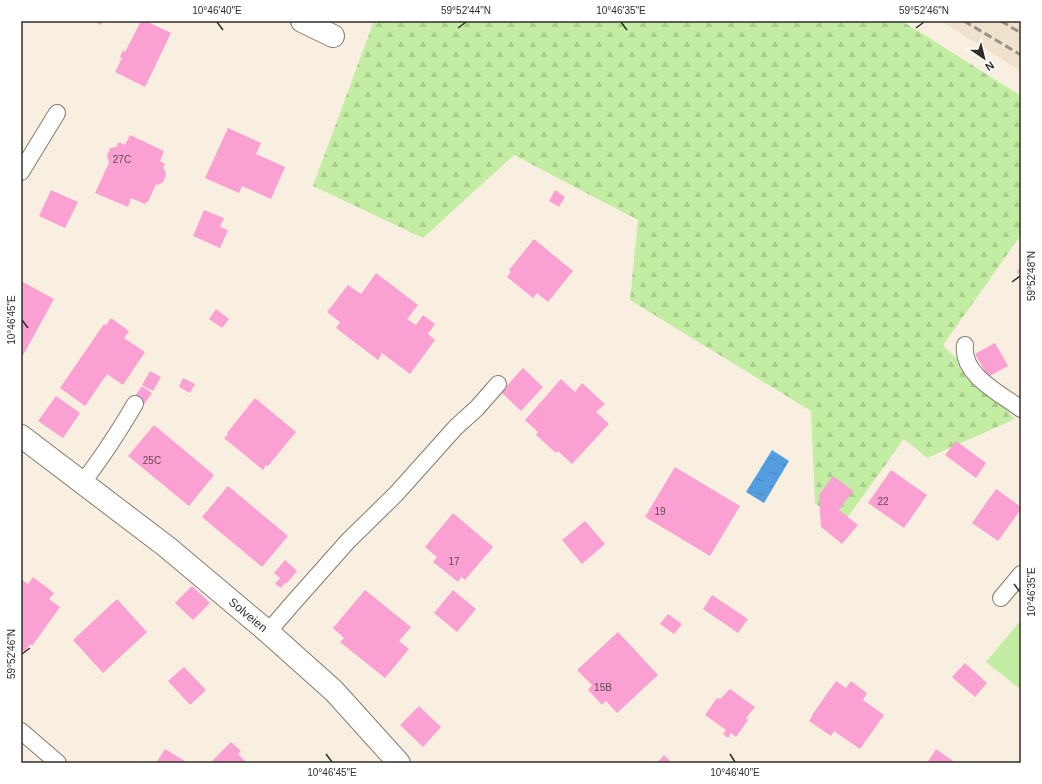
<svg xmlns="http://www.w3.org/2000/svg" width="1042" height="784" viewBox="0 0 1042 784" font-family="Helvetica,sans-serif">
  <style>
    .built { fill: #eee2cc }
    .forest { fill: url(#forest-firs) }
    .park { fill: #c3eda2 }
    .water { fill: url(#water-ripples) }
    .building { fill: #fba0d2 }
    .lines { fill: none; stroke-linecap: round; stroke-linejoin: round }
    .service-casing { stroke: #847c6f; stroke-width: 18 }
    .minor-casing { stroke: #847c6f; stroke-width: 24 }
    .tertiary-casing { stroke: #847c6f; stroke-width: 24 }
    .service { stroke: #fff; stroke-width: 16 }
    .minor { stroke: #fff; stroke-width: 22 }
    .tertiary { stroke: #fff; stroke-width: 22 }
    .rail { stroke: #979186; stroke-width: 3; stroke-dasharray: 8 4; stroke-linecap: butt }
    .ticks { fill: none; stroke: #302d27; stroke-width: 1.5 }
    .labels { text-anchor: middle; stroke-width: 3; stroke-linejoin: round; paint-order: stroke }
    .number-label { font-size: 10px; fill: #634a52 }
    .street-label { font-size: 12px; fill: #302d27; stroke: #fff }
    .neatline { fill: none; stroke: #302d27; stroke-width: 1.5 }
    .ticks-label { font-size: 10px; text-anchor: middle; fill: #302d27 }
  </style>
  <defs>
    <pattern id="forest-firs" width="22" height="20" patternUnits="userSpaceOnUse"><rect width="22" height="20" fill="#c3eda2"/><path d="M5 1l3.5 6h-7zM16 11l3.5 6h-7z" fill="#a8cc8c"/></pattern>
    <pattern id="water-ripples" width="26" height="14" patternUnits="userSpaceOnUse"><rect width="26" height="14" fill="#549ee0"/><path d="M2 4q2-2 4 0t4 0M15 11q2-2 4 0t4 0" fill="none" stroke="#4681b6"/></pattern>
  </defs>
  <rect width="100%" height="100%" fill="#f8efe0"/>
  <polygon class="built" points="941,21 1021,21 1021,71"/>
  <polygon class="forest" points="374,21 902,21 1021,96 1021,235 943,345 1015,419 927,458 904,439 842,525 815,503 811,411 630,300 638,220 514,155 423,238 313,186"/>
  <polygon class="park" points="1021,620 1021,690 986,662"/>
  <polygon class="water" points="772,450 789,461 764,503 746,492"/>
  <g class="building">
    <polygon points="93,21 103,21 101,25"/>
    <polygon points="141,21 146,21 171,33 145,87 115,72 122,58 120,57 123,50 125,52"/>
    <polygon points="228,128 261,143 256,154 285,167 271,199 242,186 239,193 205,178"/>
    <polygon points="130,135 164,151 160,161 165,164 163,168 165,170 166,175 163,182 158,185 156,184 148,202 146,202 145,204 131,198 128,207 95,193 109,163 107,156 110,148 116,147 119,142 125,145"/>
    <polygon points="51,190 78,202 65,228 39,216"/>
    <polygon points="555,190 565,197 559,207 549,201"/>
    <polygon points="204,210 224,218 220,227 228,230 220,248 193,236"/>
    <polygon points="534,239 573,271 548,302 537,293 533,298 507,277 511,272 509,270"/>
    <polygon points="1021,266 1021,275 1017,272"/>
    <polygon points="376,273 418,305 407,319 416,325 423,315 435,324 428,334 435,340 410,374 382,353 378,360 336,328 340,322 327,312 348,285 361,294"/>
    <polygon points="21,281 54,299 21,359"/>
    <polygon points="216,309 229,319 222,328 209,319"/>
    <polygon points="111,318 129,331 124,338 145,352 123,385 107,374 85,406 60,388 104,324 106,325"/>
    <polygon points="995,343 1008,366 988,377 975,354"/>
    <polygon points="523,368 543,387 521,411 501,392"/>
    <polygon points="150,371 161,377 153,391 142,385"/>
    <polygon points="183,378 195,384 190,393 179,387"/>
    <polygon points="561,379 575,392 582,383 605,404 596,412 609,424 572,464 558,451 556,453 536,435 538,432 525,420"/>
    <polygon points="142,386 152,393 143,406 133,399"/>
    <polygon points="56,396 80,413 63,438 38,421"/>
    <polygon points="255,398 296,432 268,466 266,465 263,470 224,438 228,434 227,433"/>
    <polygon points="154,425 214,475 189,506 128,456"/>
    <polygon points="956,441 986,463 976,478 945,455"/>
    <polygon points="675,467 740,506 710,556 645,517"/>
    <polygon points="891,470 927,495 904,528 868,503"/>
    <polygon points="833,476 853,491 839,510 858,525 842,544 821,527 819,495"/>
    <polygon points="228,486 288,536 262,567 202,517"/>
    <polygon points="996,489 1021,507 1021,509 998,541 972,523"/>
    <polygon points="453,513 493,547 465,580 461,577 458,582 433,562 437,557 425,547"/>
    <polygon points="585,521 605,544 582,564 562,540"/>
    <polygon points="285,560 297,571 287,583 285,583 281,588 275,584 280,578 274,573"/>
    <polygon points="33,577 54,593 49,599 60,607 32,646 30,644 25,652 21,649 21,579 28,584"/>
    <polygon points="192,586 210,603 193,620 175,603"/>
    <polygon points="365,590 411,627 399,641 409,649 385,678 340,642 344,638 333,628"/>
    <polygon points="453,590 476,609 457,632 434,613"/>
    <polygon points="712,595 748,619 738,633 703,609"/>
    <polygon points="117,599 147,632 103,673 73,640"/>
    <polygon points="668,614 682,624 674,634 660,624"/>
    <polygon points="618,632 658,675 617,713 606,701 602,705 588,690 592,685 577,670"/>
    <polygon points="965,663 987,683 975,697 952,677"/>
    <polygon points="184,667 206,690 190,705 168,681"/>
    <polygon points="836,681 846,688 851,681 867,693 863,700 884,715 860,749 834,731 831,736 809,721 813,715 812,715"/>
    <polygon points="730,689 755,707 746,718 748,720 736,737 731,733 728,738 723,734 726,730 705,715 717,698 720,699"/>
    <polygon points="419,706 441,727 423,747 400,725"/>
    <polygon points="231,742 241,751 238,754 247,763 210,763"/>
    <polygon points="165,749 188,763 156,763"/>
    <polygon points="936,749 956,763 927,763"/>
    <polygon points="664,755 672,763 657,763"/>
  </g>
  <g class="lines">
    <g class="service-casing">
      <g id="service">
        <polyline points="21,172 57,113"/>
        <path d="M965,345C961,375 1000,393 1021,409"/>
        <path d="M82,483C102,458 119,431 135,404"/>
        <polyline points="1001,598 1021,574"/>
        <polyline points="268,632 293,603 348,541 396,494 456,427 477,408 498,384"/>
        <polyline points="21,731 58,763"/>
      </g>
    </g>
    <g class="minor-casing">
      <polyline id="minor" points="302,21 333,36"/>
    </g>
    <g class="tertiary-casing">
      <polyline id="tertiary" points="21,436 167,547 268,632 334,691 399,763"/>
    </g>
    <use href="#service" class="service"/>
    <use href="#minor" class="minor"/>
    <use href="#tertiary" class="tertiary"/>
    <g class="rail">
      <polyline points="964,21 1021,55"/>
      <polyline points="1001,21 1021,33"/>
    </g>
  </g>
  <path class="ticks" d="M217,22L223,30M621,22L627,30M458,28L466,22M916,28L924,22M1012,282L1020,276M22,320L28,328M1014,584L1020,592M22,654L30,648M326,754L332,762M730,754L735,762"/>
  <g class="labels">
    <g class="number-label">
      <text x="122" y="163">27C</text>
      <text x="152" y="464">25C</text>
      <text x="883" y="505">22</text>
      <text x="660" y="515">19</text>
      <text x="454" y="565">17</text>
      <text x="603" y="691">15B</text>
    </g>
    <g class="street-label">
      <text transform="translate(248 615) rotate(40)" y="4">Solveien</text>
    </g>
  </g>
  <rect width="1042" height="784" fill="none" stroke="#ffffff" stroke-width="44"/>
  <g transform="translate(984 58) rotate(145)" stroke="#ffffff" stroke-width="3" paint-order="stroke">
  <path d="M0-3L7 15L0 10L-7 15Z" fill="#302d27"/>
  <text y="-6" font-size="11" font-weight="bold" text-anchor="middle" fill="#302d27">N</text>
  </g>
  <rect x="22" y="22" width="998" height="740" class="neatline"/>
  <g class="ticks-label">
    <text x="217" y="14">10°46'40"E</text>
    <text x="466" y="14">59°52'44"N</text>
    <text x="621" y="14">10°46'35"E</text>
    <text x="924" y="14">59°52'46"N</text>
    <text transform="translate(1031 276) rotate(-90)" y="4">59°52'48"N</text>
    <text transform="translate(11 320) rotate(-90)" y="4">10°46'45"E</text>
    <text transform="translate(1031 592) rotate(-90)" y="4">10°46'35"E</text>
    <text transform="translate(11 654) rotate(-90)" y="4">59°52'46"N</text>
    <text x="332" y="776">10°46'45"E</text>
    <text x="735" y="776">10°46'40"E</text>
  </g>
</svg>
